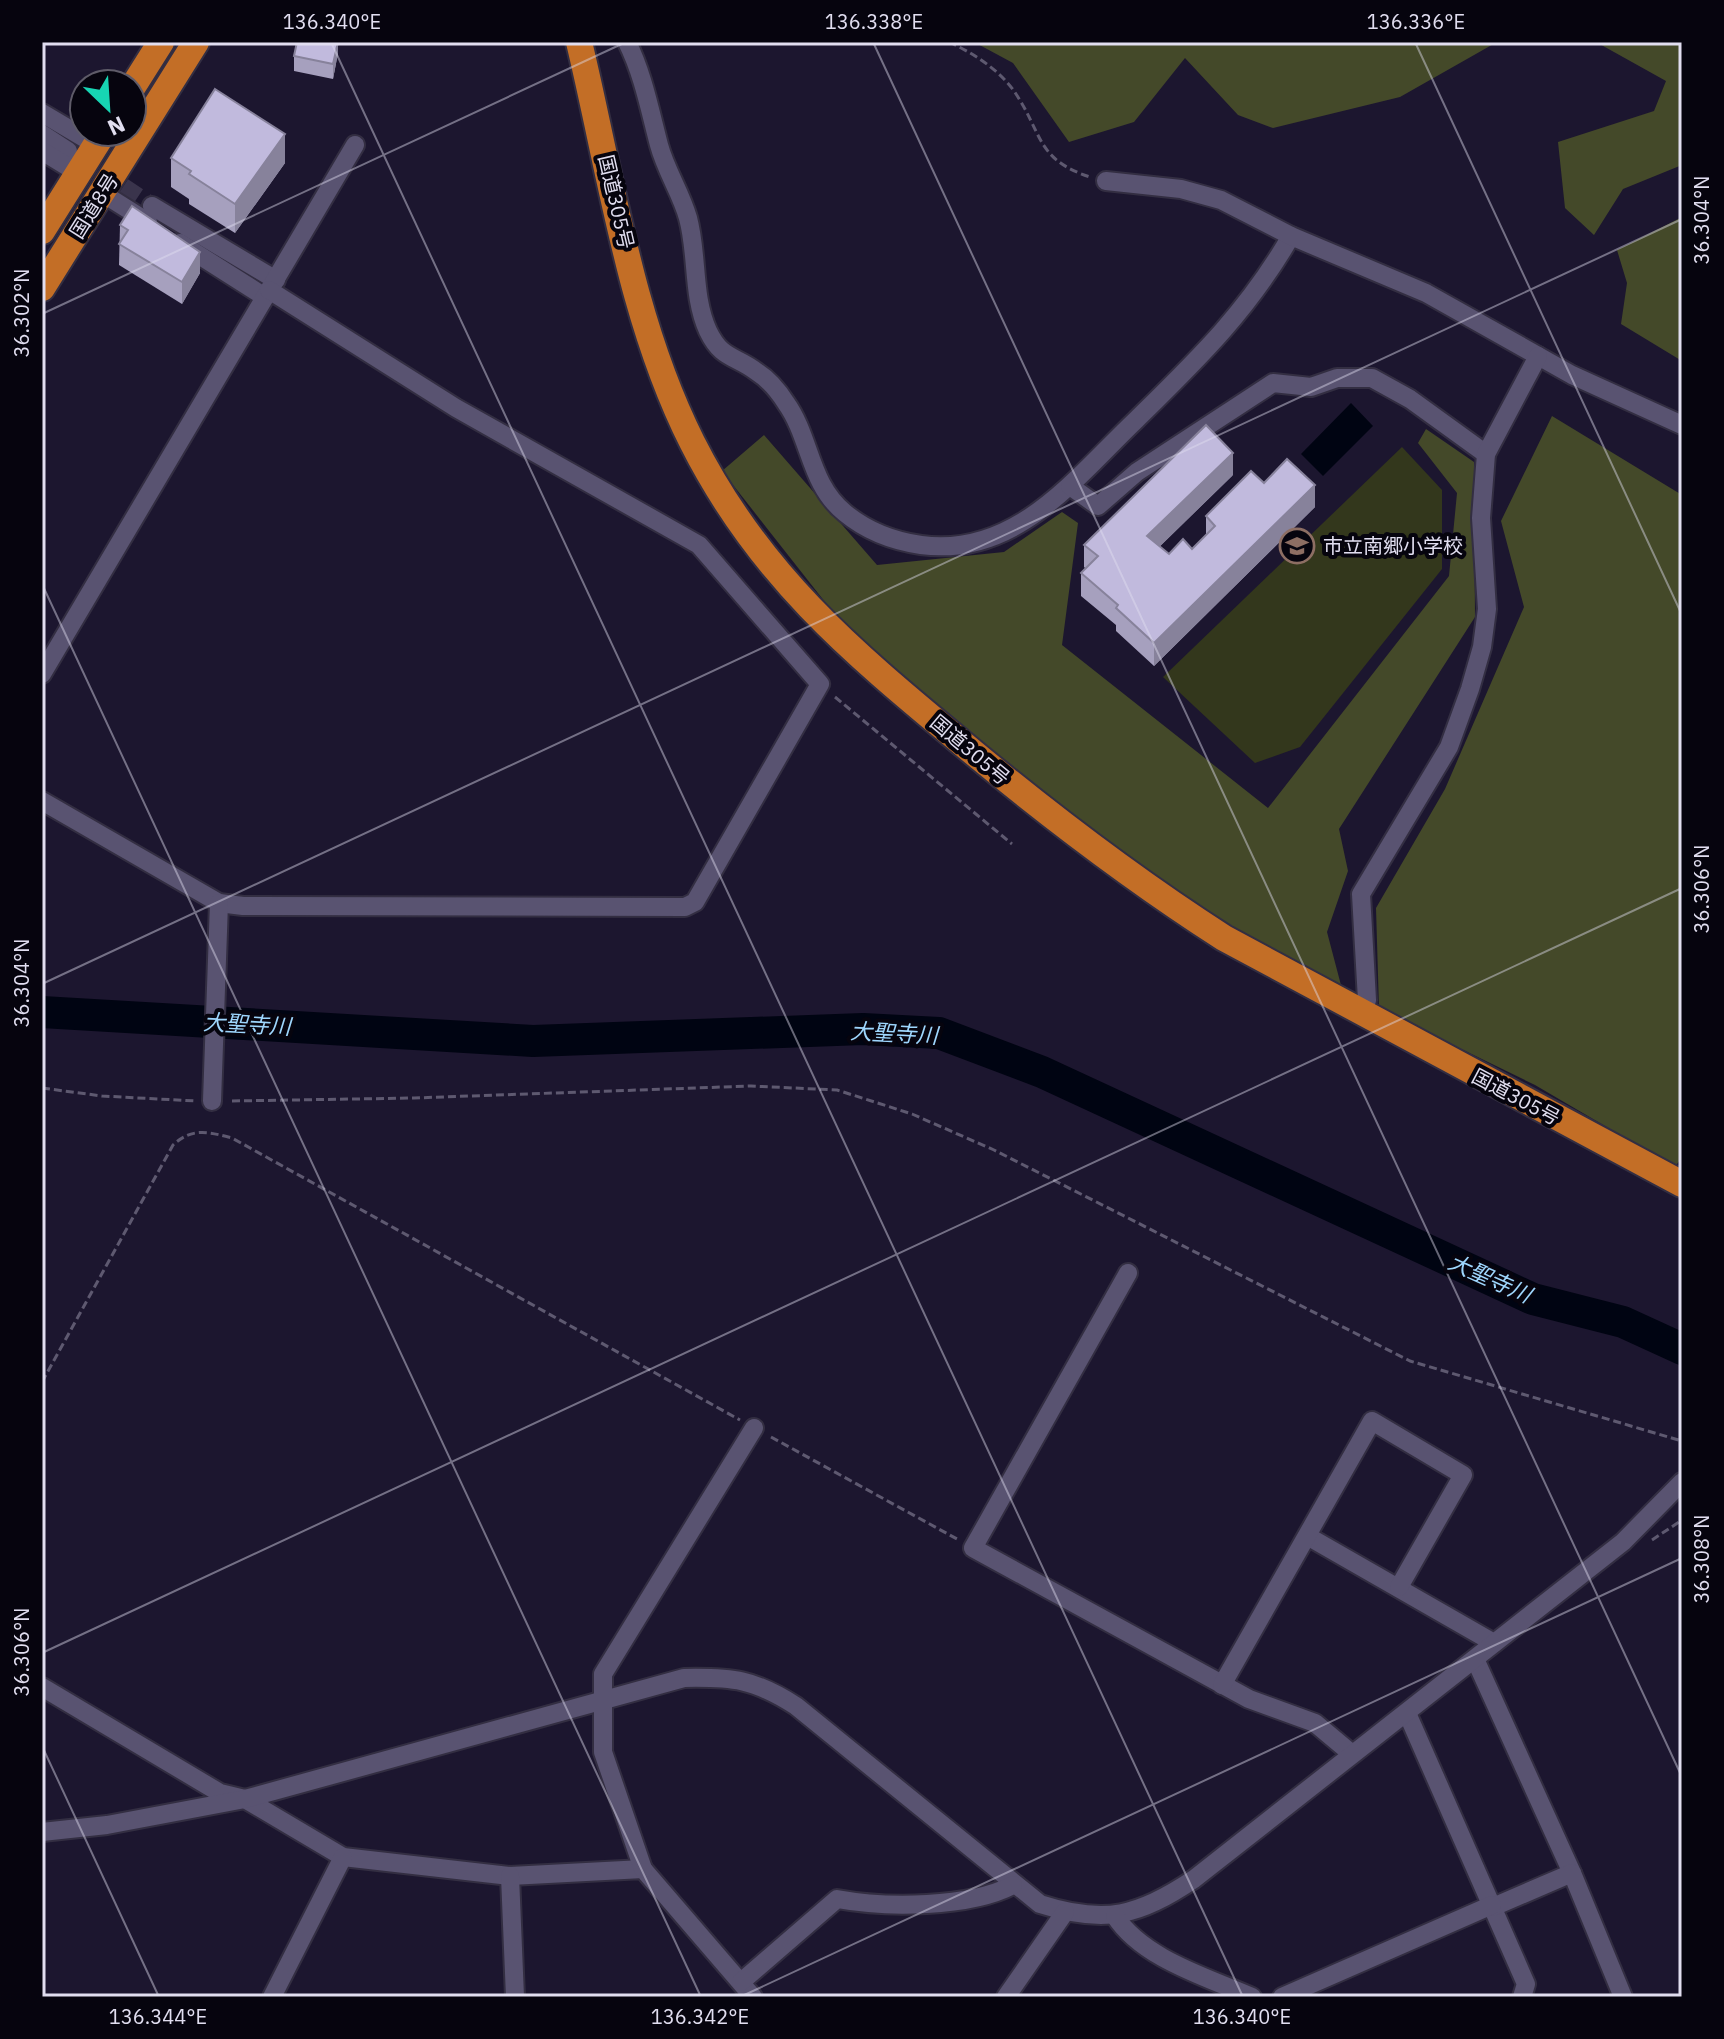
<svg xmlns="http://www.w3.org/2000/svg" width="1724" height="2039" viewBox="0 0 1724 2039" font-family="'IBM Plex Sans','Noto Sans JP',sans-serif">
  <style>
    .green { fill: #33371c }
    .forest { fill: #444929 }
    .water { fill: #000412 }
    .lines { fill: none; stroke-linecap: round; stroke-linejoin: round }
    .river { stroke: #000412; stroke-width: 32 }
    .minor-tunnel { stroke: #3a344c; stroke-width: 18; stroke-dasharray: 18 9; stroke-linecap: butt }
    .minor-casing { stroke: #332e42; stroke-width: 22 }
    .highway-casing { stroke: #332e42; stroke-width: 30 }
    .path { stroke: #5e5970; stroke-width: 3; stroke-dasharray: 8 4; stroke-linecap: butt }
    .minor { stroke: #595371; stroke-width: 18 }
    .highway { stroke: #c36e26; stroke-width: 26 }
    .wall { fill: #a6a0be }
    .shaded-wall { fill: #87829b }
    .building { fill: #c1badd; stroke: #87829b; stroke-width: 2 }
    .ticks { fill: none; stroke: #e1def0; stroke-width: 2; stroke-opacity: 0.45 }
    .labels { text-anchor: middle; stroke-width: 8; stroke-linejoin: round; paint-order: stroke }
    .street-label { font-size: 20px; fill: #e1def0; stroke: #06040e }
    .poi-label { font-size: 20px; fill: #e1def0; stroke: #06040e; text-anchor: start }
    .water-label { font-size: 22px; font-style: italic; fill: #9ed6fd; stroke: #06040e }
    .neatline { fill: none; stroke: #e1def0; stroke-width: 3 }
    .ticks-label { font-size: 20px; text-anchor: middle; fill: #e1def0 }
  </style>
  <rect width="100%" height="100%" fill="#1c162f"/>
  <polygon class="green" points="1402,447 1442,490 1442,569 1300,747 1255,763 1163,677"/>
  <g class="forest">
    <polygon points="974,42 1497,42 1400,97 1273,128 1238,115 1185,58 1134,122 1069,142 1013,63"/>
    <polygon points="1596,42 1682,42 1682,165 1623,189 1594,235 1565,208 1558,142 1654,111 1666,81"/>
    <polygon points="1682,217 1682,361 1621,324 1627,283 1617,250"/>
    <polygon points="1552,416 1682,495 1682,1157 1675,1167 1535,1085 1379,1009 1376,908 1445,789 1524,607 1501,521"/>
    <polygon points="1426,429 1474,462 1475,617 1339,829 1348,871 1327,932 1342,989 1135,875 869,658 722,471 764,435 877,565 1004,552 1062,512 1078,523 1062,645 1268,808 1449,576 1457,493 1418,443"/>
  </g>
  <polygon class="water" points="1351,403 1373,426 1323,476 1301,454"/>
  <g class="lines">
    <polyline class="river" points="42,1012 533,1041 863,1029 939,1033 1042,1072 1533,1299 1623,1322 1682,1349"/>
    <polyline class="minor-tunnel" points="78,157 152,206"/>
    <g class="minor-casing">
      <g id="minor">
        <path d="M627,42C643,74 650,111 659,145C666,171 681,193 688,218C698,255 692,296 708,331C722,360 735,355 757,372C768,379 779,392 786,403C811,438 809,484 845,513C868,532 893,541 921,545C1016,558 1075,478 1136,420C1198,359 1247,312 1291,236"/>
        <polyline points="42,113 96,145"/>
        <polyline points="42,134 68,151"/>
        <polyline points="42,151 78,173"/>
        <polyline points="1106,181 1181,189 1221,200 1291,236 1426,293 1572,375 1682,425"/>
        <polyline points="102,193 148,222"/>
        <polyline points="152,206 276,280"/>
        <polyline points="180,243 265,297"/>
        <polyline points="1070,486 1098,506 1137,472 1273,383 1311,387 1337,378 1372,378 1410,399 1486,454"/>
        <polyline points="42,674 355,145"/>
        <polyline points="42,801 219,903 243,906 685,907 695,902 820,684 699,545 456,408 269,290"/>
        <polyline points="1354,1009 1367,1000 1361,894 1449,747 1470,689 1482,647 1487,609 1481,518 1486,454 1538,356"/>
        <polyline points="212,1101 219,903"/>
        <polyline points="1128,1273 973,1548 1249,1699 1315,1723 1352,1754"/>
        <polyline points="1309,1537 1494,1643"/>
        <polyline points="1475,1659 1572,1873"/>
        <polyline points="1222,1685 1372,1421 1463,1475 1399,1587"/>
        <polyline points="42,1687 220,1793 245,1799 343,1857 510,1876 643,1869 753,1997"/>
        <polyline points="1407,1713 1526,1984 1522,1997"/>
        <path d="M42,1832L107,1825L245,1799L684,1678C733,1677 754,1679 796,1706L1040,1904C1105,1925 1139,1916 1194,1879L1623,1542L1682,1482"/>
        <polyline points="643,1869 603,1752 603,1674 754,1428"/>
        <polyline points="510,1876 515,1997"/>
        <polyline points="1493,1907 1572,1873 1623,1997"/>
        <path d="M1115,1916C1143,1959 1207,1977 1252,1997"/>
        <path d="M741,1982L837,1899C886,1908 969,1908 1013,1885"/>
        <polyline points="272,1997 343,1857"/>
        <polyline points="1006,1997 1065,1912"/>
        <polyline points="1282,1997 1492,1905"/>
      </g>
    </g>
    <g class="highway-casing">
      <g id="highway">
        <path d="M579,42C611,175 630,319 692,442C759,575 851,651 963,744C1047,814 1132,879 1224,938L1682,1184"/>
        <polyline points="132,88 161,42"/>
        <polyline points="42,231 104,132"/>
        <polyline points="42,288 196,42"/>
      </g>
    </g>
    <g class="path">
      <path d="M949,42C973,53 998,69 1014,91C1043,133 1035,159 1090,177"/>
      <polyline points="835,697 1012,844"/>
      <polyline points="42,1088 102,1096 196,1101"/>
      <polyline points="232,1101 414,1098 751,1086 837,1090 912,1114 994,1150 1410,1361 1682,1441"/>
      <path d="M42,1382L173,1145C192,1127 209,1132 232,1138L740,1420"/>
      <polyline points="771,1437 957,1539"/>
      <polyline points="1652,1540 1682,1520"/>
    </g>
    <use href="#minor" class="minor"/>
    <use href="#highway" class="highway"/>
  </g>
  <g class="wall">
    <polygon points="338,42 338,53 333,79 294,71 294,56"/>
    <polygon points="171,158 285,163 235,233 189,204 189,199 171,187"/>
    <polygon points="120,225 200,273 182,304 119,265"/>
    <polygon points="1233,475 1159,547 1169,554 1192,549 1206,535 1206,516 1264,483 1315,507 1154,666 1116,631 1116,625 1081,596 1081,573 1086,569 1084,567 1084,545"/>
  </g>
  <g class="shaded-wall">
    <polygon points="338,42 338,53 333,79 333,64"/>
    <polygon points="285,134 285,163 235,233 235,204"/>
    <polygon points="200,252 200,273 182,304 182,282"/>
    <polygon points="1233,453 1233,475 1147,559 1147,536"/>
    <polygon points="1315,485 1315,507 1154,666 1154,643"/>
  </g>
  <g class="building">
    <polygon points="297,42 338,42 333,64 294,56"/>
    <polygon points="215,89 285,134 235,204 189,174 191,171 171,158"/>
    <polygon points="132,206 200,252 182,282 119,244 128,230 120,225"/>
    <polygon points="1206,425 1233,453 1147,536 1169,554 1183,539 1192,549 1215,526 1206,516 1251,471 1264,483 1287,459 1315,485 1154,643 1116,608 1118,605 1081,573 1098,556 1084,545"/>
  </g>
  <path class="ticks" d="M331,42L1243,1997M873,42L1682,1777M1415,42L1682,615M42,314L626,42M42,584L701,1997M42,984L1682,219M42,1653L1682,888M42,1746L159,1997M740,1997L1682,1558"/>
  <defs>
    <g id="school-ring" transform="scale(1.8)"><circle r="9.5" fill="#06040e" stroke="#8d6e63" stroke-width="1.5"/><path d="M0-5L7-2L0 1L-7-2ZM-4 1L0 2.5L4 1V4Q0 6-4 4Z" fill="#8d6e63"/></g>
  </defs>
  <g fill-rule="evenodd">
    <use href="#school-ring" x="1297" y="546"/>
  </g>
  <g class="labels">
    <g class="street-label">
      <text transform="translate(616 202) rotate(77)" y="7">国道305号</text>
      <text transform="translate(94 206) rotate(-58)" y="7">国道8号</text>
      <text transform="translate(970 750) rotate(40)" y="7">国道305号</text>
      <text transform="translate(1516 1097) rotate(28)" y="7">国道305号</text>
    </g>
    <g class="poi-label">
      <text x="1323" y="553">市立南郷小学校</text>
    </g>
    <g class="water-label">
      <text transform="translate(247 1024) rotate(3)" y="8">大聖寺川</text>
      <text transform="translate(894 1033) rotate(3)" y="8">大聖寺川</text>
      <text transform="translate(1490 1278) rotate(24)" y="8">大聖寺川</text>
    </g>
  </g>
  <rect width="1724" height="2039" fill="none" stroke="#06040e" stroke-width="88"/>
  <g transform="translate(108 108) rotate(155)"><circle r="38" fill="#06040e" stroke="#5e5b68" stroke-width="2"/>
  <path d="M0-6L14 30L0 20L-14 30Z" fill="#17d5b3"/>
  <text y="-12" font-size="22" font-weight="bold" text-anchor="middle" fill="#e1def0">N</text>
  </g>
  <rect x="44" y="44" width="1636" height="1951" class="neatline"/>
  <g class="ticks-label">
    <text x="332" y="29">136.340°E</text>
    <text x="874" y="29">136.338°E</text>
    <text x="1416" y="29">136.336°E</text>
    <text transform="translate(1702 220) rotate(-90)" y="7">36.304°N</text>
    <text transform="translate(22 313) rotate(-90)" y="7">36.302°N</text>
    <text transform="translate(1702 889) rotate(-90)" y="7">36.306°N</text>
    <text transform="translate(22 983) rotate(-90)" y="7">36.304°N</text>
    <text transform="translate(1702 1559) rotate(-90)" y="7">36.308°N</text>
    <text transform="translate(22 1652) rotate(-90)" y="7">36.306°N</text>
    <text x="158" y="2024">136.344°E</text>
    <text x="700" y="2024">136.342°E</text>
    <text x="1242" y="2024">136.340°E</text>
  </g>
</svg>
